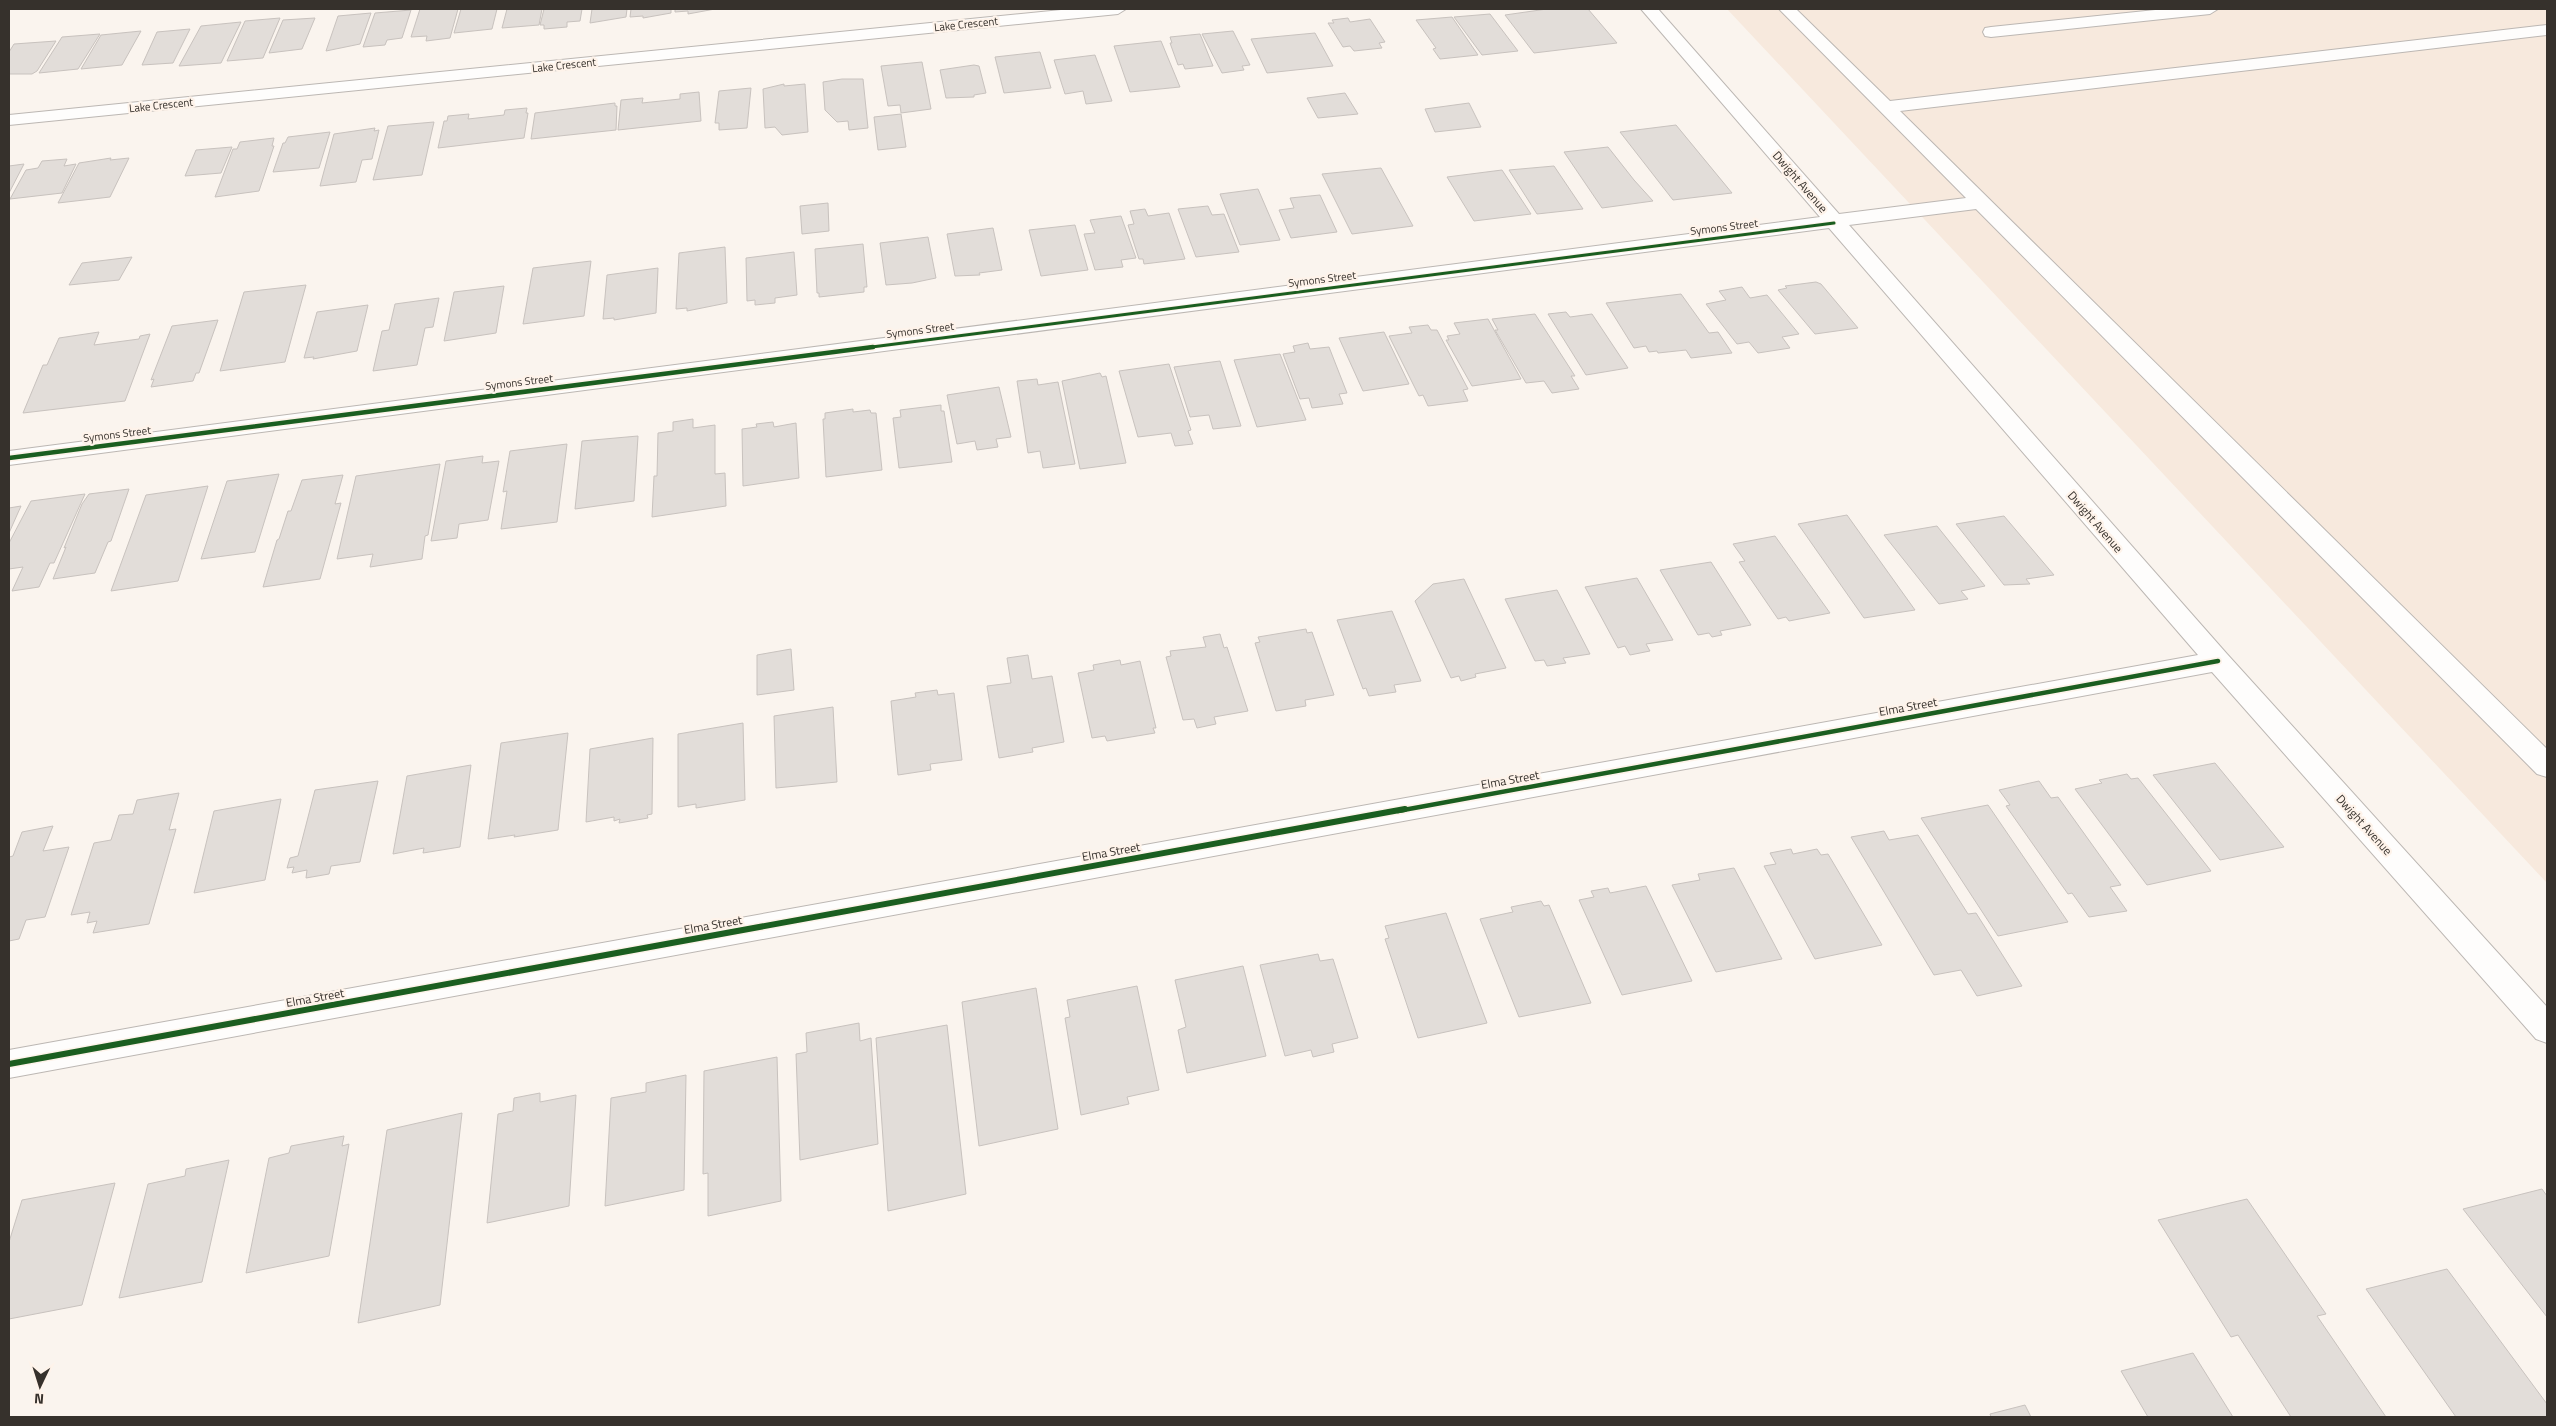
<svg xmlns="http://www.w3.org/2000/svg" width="2556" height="1426" viewBox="0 0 2556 1426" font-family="'Titillium Web',sans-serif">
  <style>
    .built { fill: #f7e9dd }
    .building { fill: #e2ddd9; stroke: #c8c2be }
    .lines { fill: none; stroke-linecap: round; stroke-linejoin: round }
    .minor-casing { stroke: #bcb7b3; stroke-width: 2 }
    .minor { fill: #fefdfc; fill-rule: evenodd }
    .cycleway-far2-casing { stroke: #fef3ea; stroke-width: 5 }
    .cycleway-far1-casing { stroke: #fef3ea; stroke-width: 8 }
    .cycleway-casing { stroke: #fef3ea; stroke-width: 9 }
    .cycleway-far2 { stroke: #1b5e20; stroke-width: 3 }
    .cycleway-far1 { stroke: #1b5e20; stroke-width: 4.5 }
    .cycleway { stroke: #1b5e20; stroke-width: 6 }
    .labels { text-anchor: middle; stroke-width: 4.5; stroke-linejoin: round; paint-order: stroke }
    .far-street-label { font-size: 11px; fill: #36312c; stroke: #fef3ea }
    .street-label { font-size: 12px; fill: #36312c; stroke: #fef3ea }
  </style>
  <rect width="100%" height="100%" fill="#faf4ee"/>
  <polygon class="built" points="1727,9 2547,9 2547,883"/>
  <g class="building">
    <polygon points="420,9 458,9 450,38 426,41 427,36 411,37"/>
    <polygon points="461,9 497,9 492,29 454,33"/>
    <polygon points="507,9 542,9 539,25 502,28"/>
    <polygon points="544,9 582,9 580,21 567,22 567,27 544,29 544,25 540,25"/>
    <polygon points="592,9 627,9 626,17 590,23"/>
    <polygon points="631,9 671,9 671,13 643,18 643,16 630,17"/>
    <polygon points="675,9 715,9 688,14 688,11 675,12"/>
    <polygon points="1547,9 1588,9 1617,43 1534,53 1505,15"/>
    <polygon points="411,10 402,38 387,40 385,45 363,47 375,13"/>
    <polygon points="371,13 360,44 326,51 338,16"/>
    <polygon points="1490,14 1518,51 1482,55 1454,17"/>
    <polygon points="1452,17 1478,55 1440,59 1433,49 1436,48 1416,20"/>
    <polygon points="280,18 263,58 227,61 245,21"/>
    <polygon points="315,18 302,49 269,53 283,20"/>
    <polygon points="1348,18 1350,22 1370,19 1385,42 1379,43 1382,48 1354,51 1350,46 1343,47 1328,23 1334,23 1332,20"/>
    <polygon points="241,22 221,63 179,66 201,26"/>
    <polygon points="190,29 173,63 142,65 157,32"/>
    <polygon points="141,31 122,65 81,69 101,35"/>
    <polygon points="1233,31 1250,65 1242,66 1244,70 1222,73 1202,34"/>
    <polygon points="1315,33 1333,66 1267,73 1251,39"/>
    <polygon points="100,34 78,69 39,73 62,37"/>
    <polygon points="1200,34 1213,66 1185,69 1183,64 1178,65 1170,43 1172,43 1170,37"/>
    <polygon points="56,41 37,71 32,74 9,74 9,52 14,44"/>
    <polygon points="1161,41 1180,87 1130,92 1114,46"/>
    <polygon points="1040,52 1051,88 1004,93 995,57"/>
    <polygon points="1095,55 1112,101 1086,104 1083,91 1065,94 1054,60"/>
    <polygon points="922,62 931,109 901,113 900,105 888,106 881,66"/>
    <polygon points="974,65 979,66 986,93 974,95 974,97 946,98 940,70"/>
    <polygon points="842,79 863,79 868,128 849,130 848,121 837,122 825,110 823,82"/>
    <polygon points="784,84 784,86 805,84 808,132 782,135 775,127 765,128 763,89"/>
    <polygon points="751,88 747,128 719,130 719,123 715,123 719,91"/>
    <polygon points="699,92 701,121 618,130 621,100 643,98 642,103 680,99 680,94"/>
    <polygon points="1345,93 1358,114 1318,118 1307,98"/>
    <polygon points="615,103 615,106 617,106 616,130 531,139 535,113"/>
    <polygon points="1469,103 1481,127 1435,132 1425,109"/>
    <polygon points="527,108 526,113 528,113 524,138 438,148 444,121 447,121 448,116 469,114 468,119 504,115 505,110"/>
    <polygon points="901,114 906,147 878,150 874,117"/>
    <polygon points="434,122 422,175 373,180 388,126"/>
    <polygon points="1676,125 1732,193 1673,200 1620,132"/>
    <polygon points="375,128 374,131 379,130 372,159 362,160 356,182 320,186 334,134"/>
    <polygon points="330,132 319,168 273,172 283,143 285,143 288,137"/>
    <polygon points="274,138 272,146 274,146 259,191 215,197 233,149 237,149 240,142"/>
    <polygon points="232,147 221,173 185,176 196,150"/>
    <polygon points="1608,147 1634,180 1653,201 1602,208 1564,152"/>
    <polygon points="111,158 110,160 129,158 110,197 58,203 79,163"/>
    <polygon points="67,159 64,166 76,164 62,193 10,199 26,170 38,168 42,161"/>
    <polygon points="24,164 9,193 9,166"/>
    <polygon points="1554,166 1583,209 1537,214 1509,170"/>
    <polygon points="1381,168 1413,226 1352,234 1322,174"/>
    <polygon points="1502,170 1531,214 1474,221 1447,177"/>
    <polygon points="1258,189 1280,240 1240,245 1220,194"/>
    <polygon points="1320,195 1337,232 1291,238 1279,210 1294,208 1290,198"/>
    <polygon points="828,203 829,231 802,234 800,206"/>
    <polygon points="1208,206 1212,215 1224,214 1239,252 1196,257 1178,209"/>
    <polygon points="1145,209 1148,216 1169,213 1185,259 1144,264 1143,259 1139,259 1128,225 1134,224 1130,211"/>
    <polygon points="1121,216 1136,258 1121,260 1123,267 1095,270 1084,234 1095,233 1090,220"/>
    <polygon points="1075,225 1088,270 1041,276 1029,230"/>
    <polygon points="993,228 1002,270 979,273 980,275 955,276 947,234"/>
    <polygon points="928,237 936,278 912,283 886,285 880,243"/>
    <polygon points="863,244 867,287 864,287 864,292 819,297 819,293 817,293 815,249"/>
    <polygon points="725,247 727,303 687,311 687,308 676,309 679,253"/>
    <polygon points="794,252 797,295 775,298 775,303 755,305 755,300 747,301 746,258"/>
    <polygon points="132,257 119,280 69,285 82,263"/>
    <polygon points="591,261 584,316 523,324 533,268"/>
    <polygon points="658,268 656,313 614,320 614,318 603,319 607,275"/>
    <polygon points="1816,282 1821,284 1858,328 1815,334 1778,290 1787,288 1785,286"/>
    <polygon points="306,285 285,362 220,371 244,292"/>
    <polygon points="504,286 496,333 444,341 454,292"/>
    <polygon points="1742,287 1750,298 1767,295 1799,334 1782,337 1790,348 1758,353 1749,342 1737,344 1706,304 1726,300 1719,291"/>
    <polygon points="1681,294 1709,333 1718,332 1732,353 1691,358 1686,350 1658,353 1657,351 1649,352 1646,346 1634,348 1606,303"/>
    <polygon points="439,298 433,327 425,328 417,365 373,371 382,331 389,330 395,304"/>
    <polygon points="368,305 357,351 313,359 314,357 304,358 317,312"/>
    <polygon points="1566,312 1570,317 1592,314 1628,368 1586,375 1548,314"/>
    <polygon points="1535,314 1575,376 1571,376 1579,389 1552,393 1544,381 1526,383 1495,330 1498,330 1492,319"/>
    <polygon points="1488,319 1521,379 1472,386 1446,340 1449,340 1447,336 1460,334 1454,323"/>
    <polygon points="218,320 199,373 196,373 193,381 151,387 154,379 151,380 172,326"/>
    <polygon points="1428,325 1431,330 1437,330 1468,389 1463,390 1468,401 1428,406 1423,395 1419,396 1389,336 1412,333 1409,327"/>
    <polygon points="99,332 94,345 139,339 140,336 150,334 125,401 23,413 43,365 47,365 59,338"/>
    <polygon points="1384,332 1409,384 1363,391 1339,338"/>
    <polygon points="1308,343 1310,349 1329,347 1347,393 1339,394 1343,404 1312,408 1309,398 1300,399 1283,354 1295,352 1293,346"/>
    <polygon points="1280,354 1306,420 1257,427 1234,360"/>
    <polygon points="1220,361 1241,426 1213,429 1209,415 1190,417 1174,367"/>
    <polygon points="1169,364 1191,430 1188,431 1193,444 1175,446 1171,433 1138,437 1119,371"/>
    <polygon points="1100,373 1102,377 1106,376 1126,463 1080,469 1062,381"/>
    <polygon points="1037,379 1038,385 1058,382 1075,464 1043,468 1040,451 1028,453 1017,381"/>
    <polygon points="999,387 1011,437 996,439 998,447 977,450 975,441 957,444 947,395"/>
    <polygon points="941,405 941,411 944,411 952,462 899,468 893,418 901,417 900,410"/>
    <polygon points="853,409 853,412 870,410 871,413 876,413 882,470 826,477 823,419 825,419 825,413"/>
    <polygon points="693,419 693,428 715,425 715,474 725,473 726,506 652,517 654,476 657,476 658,433 673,431 673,422"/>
    <polygon points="773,422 774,427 796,423 799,478 743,486 742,429 757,427 756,424"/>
    <polygon points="638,436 634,501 575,509 582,441"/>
    <polygon points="567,444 557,522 501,529 507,491 503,492 510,451"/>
    <polygon points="483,456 482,463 499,461 488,520 459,524 457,538 431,541 446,461"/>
    <polygon points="440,464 428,535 425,536 422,559 370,567 373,554 337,559 356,476"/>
    <polygon points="279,474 255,552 201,559 227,481"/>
    <polygon points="343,475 335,504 341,503 320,579 263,587 277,540 279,539 288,511 291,511 302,480"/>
    <polygon points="208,486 178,581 111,591 146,495"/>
    <polygon points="129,489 111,541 108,542 95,573 53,579 66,547 64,548 82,504 89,494"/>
    <polygon points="85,494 54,563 50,563 39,587 12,591 23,567 9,569 9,543 31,501"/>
    <polygon points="21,506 9,533 9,508"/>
    <polygon points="1847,515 1915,610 1864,618 1798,524"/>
    <polygon points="2004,516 2054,575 2026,579 2030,584 2004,585 1956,524"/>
    <polygon points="1937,526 1985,586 1961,591 1968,599 1939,604 1884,535"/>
    <polygon points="1775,536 1830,613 1789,621 1786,617 1778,619 1739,562 1745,561 1733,544"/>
    <polygon points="1711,562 1751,625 1720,631 1722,635 1712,637 1709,633 1698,635 1660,570"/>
    <polygon points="1637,578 1673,640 1646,644 1650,651 1630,655 1625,646 1618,648 1585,587"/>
    <polygon points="1464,579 1506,668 1475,674 1476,677 1461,681 1459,676 1451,678 1415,601 1433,584"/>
    <polygon points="1557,590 1590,654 1563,658 1566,663 1547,666 1544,660 1535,661 1505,599"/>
    <polygon points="1392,611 1421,681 1394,685 1396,692 1369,696 1366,688 1363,689 1337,620"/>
    <polygon points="1306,629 1307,633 1312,632 1334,695 1305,700 1306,706 1276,711 1255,643 1260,642 1258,637"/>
    <polygon points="1220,634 1224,648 1227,647 1248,711 1214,717 1216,724 1197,728 1194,719 1183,720 1166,657 1171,656 1170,651 1206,647 1203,637"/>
    <polygon points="791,649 794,690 757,695 757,655"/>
    <polygon points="1028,655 1032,679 1052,676 1064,742 1032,748 1033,752 999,758 987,686 1011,683 1007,658"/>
    <polygon points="1120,660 1121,665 1140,661 1156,728 1153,728 1155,733 1107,741 1105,736 1092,738 1078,673 1094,670 1093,665"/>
    <polygon points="937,690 938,695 954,693 962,760 930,764 931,770 898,775 891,701 916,697 915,693"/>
    <polygon points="833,707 837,782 776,788 774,716"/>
    <polygon points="743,723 745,800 696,808 696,804 678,807 678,734"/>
    <polygon points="568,733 558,830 514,837 515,835 488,839 501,743"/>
    <polygon points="653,738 652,814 647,815 648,818 619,823 620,819 614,821 614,817 586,822 590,749"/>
    <polygon points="2215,763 2284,847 2220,860 2153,775"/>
    <polygon points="471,765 460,847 423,853 424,848 393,854 407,776"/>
    <polygon points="2127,774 2131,779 2138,778 2211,871 2147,885 2075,789 2102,783 2099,780"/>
    <polygon points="378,781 360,862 331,866 329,874 306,878 307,870 292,873 294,867 287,868 290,858 298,856 315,790"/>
    <polygon points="2039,781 2051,798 2058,797 2121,885 2110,887 2127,911 2089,917 2072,893 2068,894 2006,806 2010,805 1999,790"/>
    <polygon points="179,793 169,830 176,829 149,924 93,933 97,921 87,923 90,912 71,915 94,843 111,840 119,815 133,814 137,800"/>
    <polygon points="281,799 265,880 194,893 214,811"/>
    <polygon points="1988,805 2068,922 1998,936 1921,818"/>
    <polygon points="53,826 43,851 69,847 45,917 26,920 19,939 9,941 9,857 13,856 22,832"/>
    <polygon points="1884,831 1889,840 1918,835 1968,914 1976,913 2022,986 1977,996 1961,970 1934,975 1851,837"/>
    <polygon points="1791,849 1793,854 1817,849 1821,855 1828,854 1882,945 1815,959 1764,866 1776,864 1770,853"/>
    <polygon points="1734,868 1782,959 1716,972 1672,885 1700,880 1698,874"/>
    <polygon points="1646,886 1692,981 1622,995 1579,900 1594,897 1591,891 1608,888 1610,893"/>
    <polygon points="1541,901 1544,906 1549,905 1591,1003 1519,1017 1480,919 1513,912 1511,907"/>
    <polygon points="1446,913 1487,1023 1418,1038 1385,939 1389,938 1385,926"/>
    <polygon points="1318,954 1320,961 1333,959 1358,1038 1332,1044 1334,1052 1313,1057 1311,1050 1285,1056 1260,965"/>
    <polygon points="1243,966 1266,1056 1187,1073 1178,1030 1186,1027 1175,980"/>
    <polygon points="1137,986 1159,1090 1127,1097 1129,1104 1081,1115 1065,1018 1070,1017 1067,1000"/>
    <polygon points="1036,988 1058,1129 979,1146 962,1002"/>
    <polygon points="859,1023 860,1041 871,1038 878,1144 800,1160 796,1054 807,1052 806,1033"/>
    <polygon points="947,1025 966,1194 888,1211 876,1038"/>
    <polygon points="777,1057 781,1201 708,1216 708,1173 703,1174 704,1071"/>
    <polygon points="686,1075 684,1190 605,1206 611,1098 646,1092 646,1083"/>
    <polygon points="540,1093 540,1102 576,1095 569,1206 487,1223 498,1114 513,1111 514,1098"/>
    <polygon points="462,1113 440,1305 358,1323 387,1130"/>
    <polygon points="344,1136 342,1146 349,1144 329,1256 246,1273 269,1158 289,1153 291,1146"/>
    <polygon points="229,1160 202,1282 119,1298 148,1184 185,1176 186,1169"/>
    <polygon points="115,1183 82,1305 9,1319 9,1242 22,1200"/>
    <polygon points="2542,1189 2547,1196 2547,1317 2463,1209"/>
    <polygon points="2247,1199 2326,1314 2317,1316 2386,1417 2291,1417 2238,1335 2231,1337 2158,1220"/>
    <polygon points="2447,1269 2547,1404 2547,1417 2456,1417 2366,1289"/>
    <polygon points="2193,1353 2233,1417 2148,1417 2121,1371"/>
    <polygon points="2025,1405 2031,1417 1991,1417 1990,1414"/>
  </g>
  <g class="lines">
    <g class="minor-casing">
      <g id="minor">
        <polygon points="1071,9 1126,9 1118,14 9,125 9,115"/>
        <polygon points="1641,9 1658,9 1839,214 1966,198 1779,9 1796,9 1890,101 2547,25 2547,35 1900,111 2547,749 2547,777 2537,774 1976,209 1849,225 2227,654 2547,1007 2547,1043 2536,1039 2212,672 9,1078 9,1050 2198,655 1829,228 9,465 9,451 1820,217"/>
        <polygon points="2165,9 2218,9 2210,14 1991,37 1985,36 1983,32 1985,28 1991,27"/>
      </g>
    </g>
    <use href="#minor" class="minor"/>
    <g class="cycleway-far2-casing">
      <polyline id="cycleway-far2" points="864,348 1834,223"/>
    </g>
    <g class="cycleway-far1-casing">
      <g id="cycleway-far1">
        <polyline points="9,458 873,347"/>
        <polyline points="1398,811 2218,661"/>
      </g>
    </g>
    <g class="cycleway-casing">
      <polyline id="cycleway" points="9,1064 1405,809"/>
    </g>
    <use href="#cycleway-far2" class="cycleway-far2"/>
    <use href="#cycleway-far1" class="cycleway-far1"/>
    <use href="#cycleway" class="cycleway"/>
  </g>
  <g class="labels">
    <g class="far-street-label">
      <text transform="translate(966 24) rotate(-6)" y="4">Lake Crescent</text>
      <text transform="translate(564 65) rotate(-6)" y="4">Lake Crescent</text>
      <text transform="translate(161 105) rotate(-6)" y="4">Lake Crescent</text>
      <text transform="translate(1724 227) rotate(-7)" y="4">Symons Street</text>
      <text transform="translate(1322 279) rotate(-7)" y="4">Symons Street</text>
      <text transform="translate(920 330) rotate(-7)" y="4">Symons Street</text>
      <text transform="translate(519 382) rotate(-7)" y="4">Symons Street</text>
      <text transform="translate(117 434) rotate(-7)" y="4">Symons Street</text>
    </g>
    <g class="street-label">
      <text transform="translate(1800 182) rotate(49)" y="4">Dwight Avenue</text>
      <text transform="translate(2095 522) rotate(49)" y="4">Dwight Avenue</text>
      <text transform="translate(1908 707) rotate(-10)" y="4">Elma Street</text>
      <text transform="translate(1510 780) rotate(-10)" y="4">Elma Street</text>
      <text transform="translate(2364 825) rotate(48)" y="4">Dwight Avenue</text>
      <text transform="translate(1111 852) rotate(-10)" y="4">Elma Street</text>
      <text transform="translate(713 925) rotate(-10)" y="4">Elma Street</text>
      <text transform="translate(315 998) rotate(-10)" y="4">Elma Street</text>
    </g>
  </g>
  <rect width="2556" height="1426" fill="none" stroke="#36312c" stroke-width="20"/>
  <g transform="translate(40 1386) rotate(184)" stroke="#fef3ea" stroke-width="4" paint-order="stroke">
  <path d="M0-4L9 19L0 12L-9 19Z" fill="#36312c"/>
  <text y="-8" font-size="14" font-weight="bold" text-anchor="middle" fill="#36312c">N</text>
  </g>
</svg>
